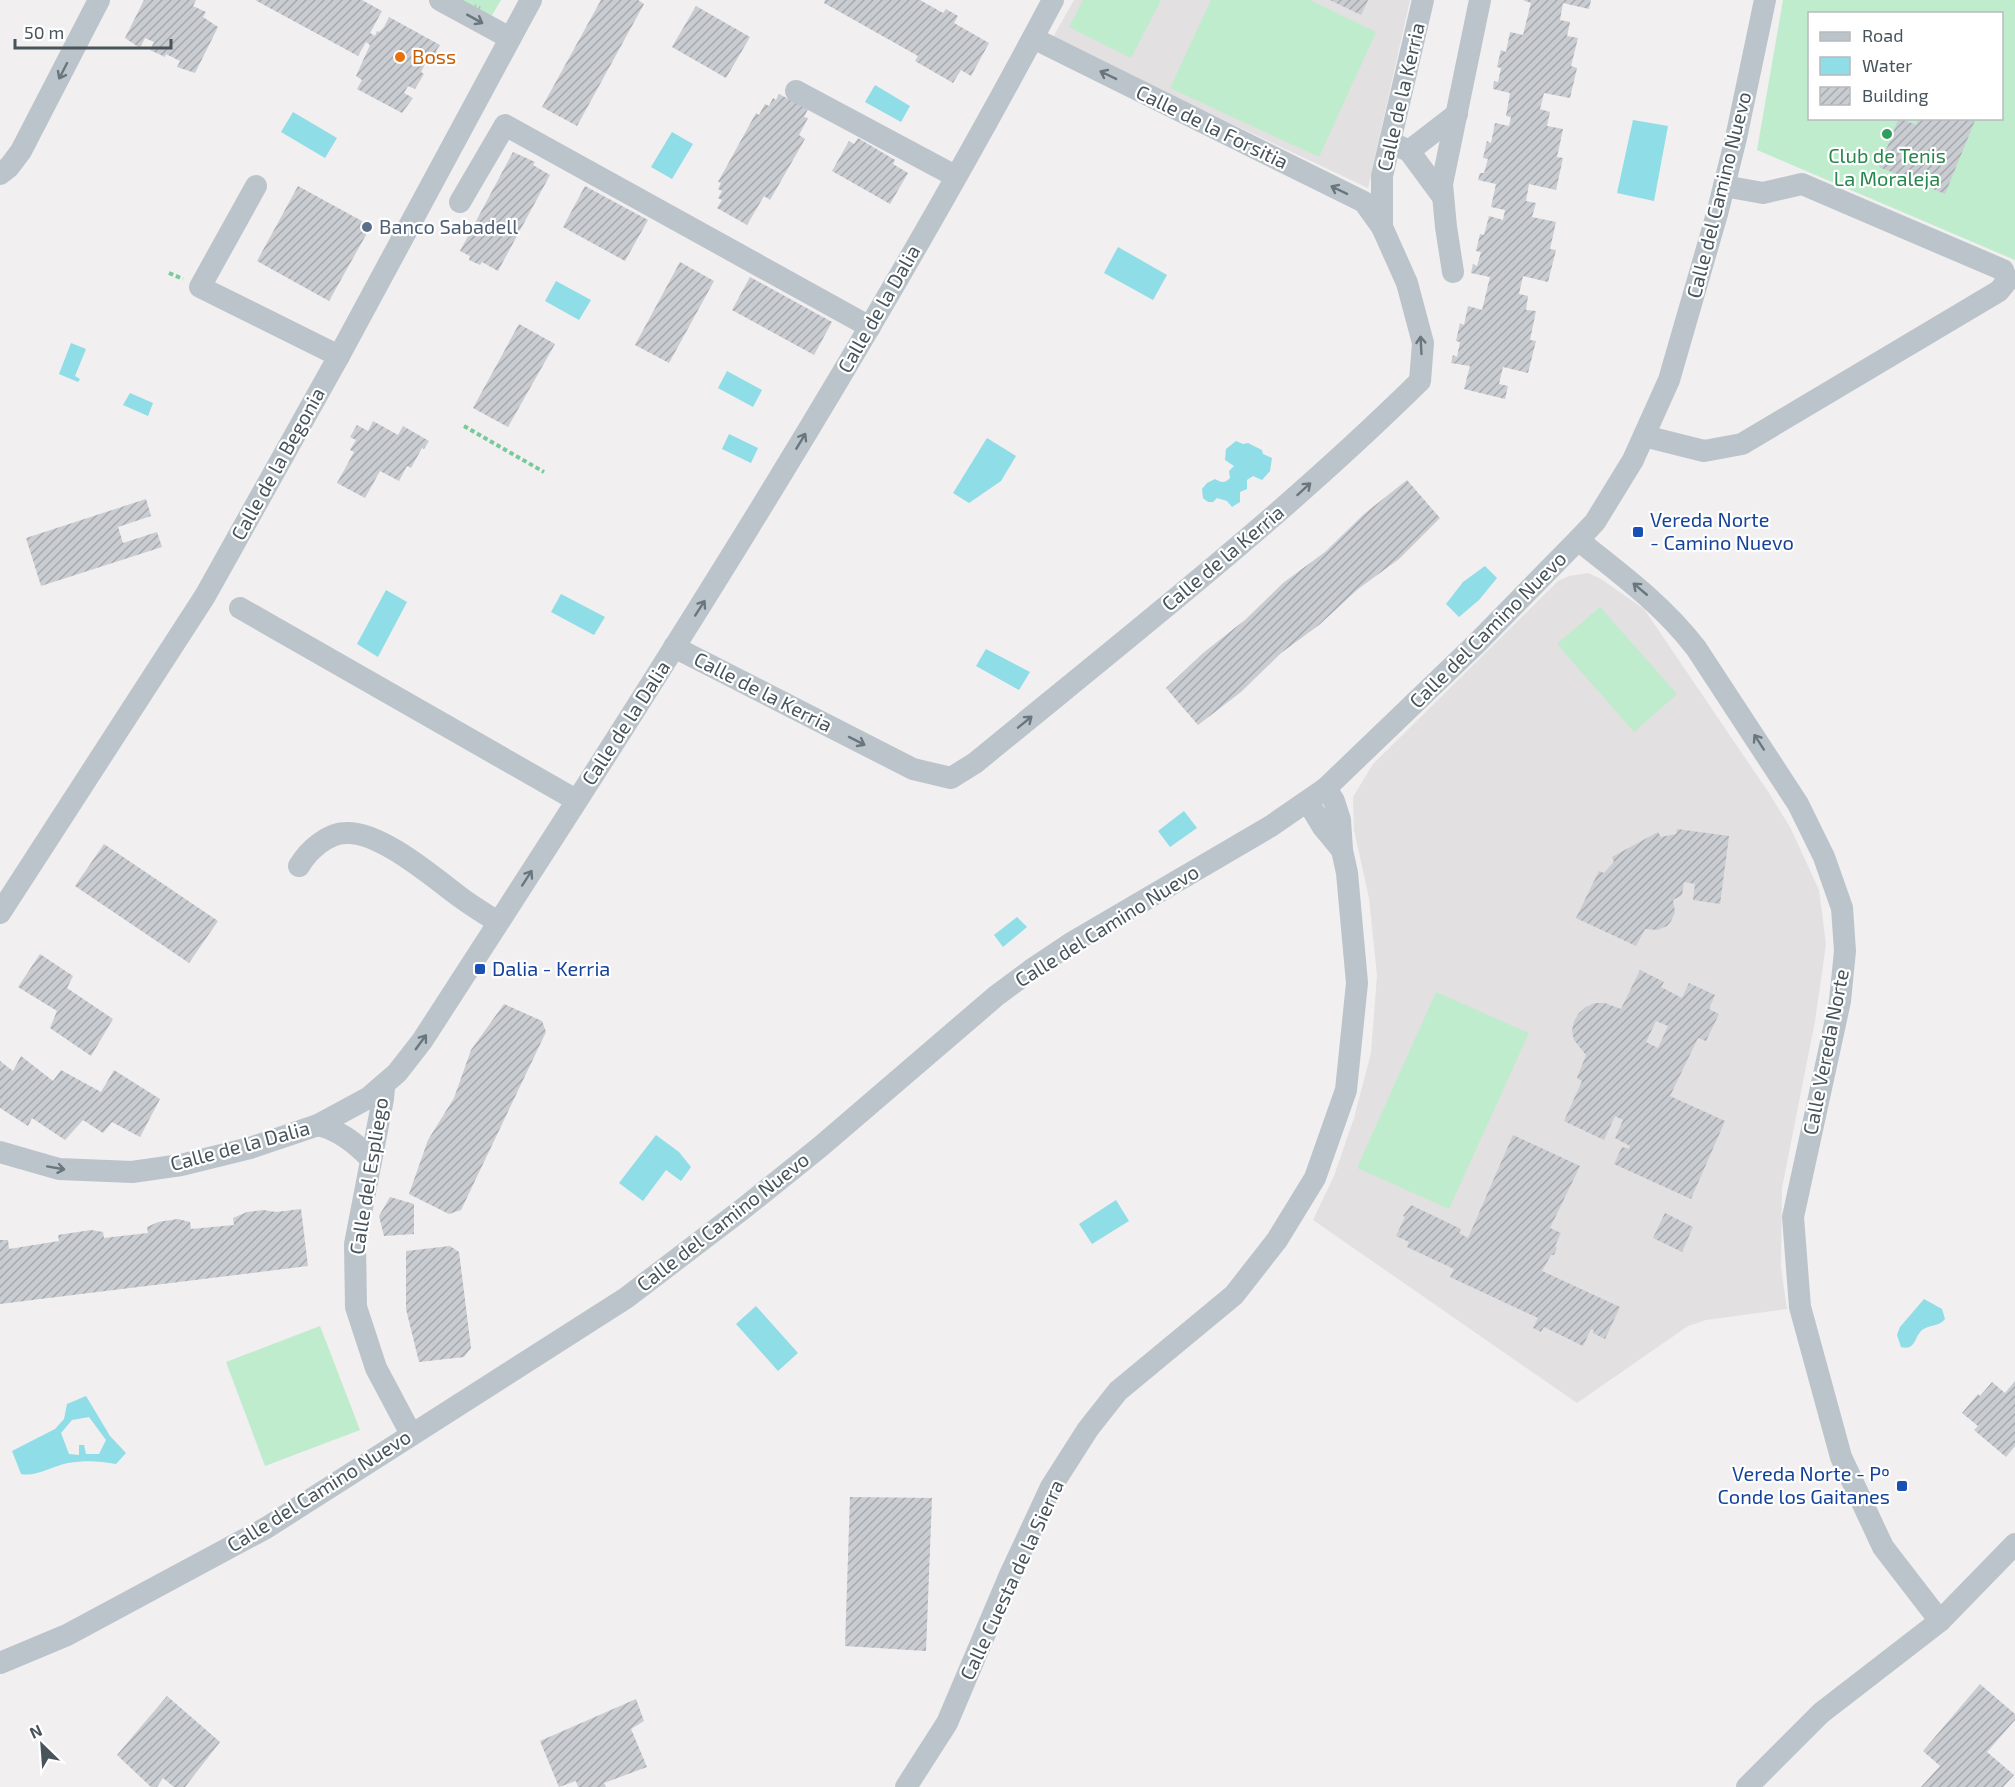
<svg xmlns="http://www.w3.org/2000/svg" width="2015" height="1787" viewBox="0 0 2015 1787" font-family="'Exo 2',sans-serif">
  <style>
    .education { fill: #e2e0e0 }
    .park { fill: url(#park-tufts) }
    .pitch { fill: #bfeccd; fill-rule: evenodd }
    .water { fill: #8fdde7; fill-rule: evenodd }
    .building { fill: url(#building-hatch); fill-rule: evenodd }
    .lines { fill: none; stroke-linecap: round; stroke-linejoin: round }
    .path { stroke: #79c99a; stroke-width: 4; stroke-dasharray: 4.5 3; stroke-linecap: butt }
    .minor { stroke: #bbc4cb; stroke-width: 22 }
    .oneway { stroke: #6a767d }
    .food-dot { fill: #e8710a; stroke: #fff; stroke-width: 2 }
    .leisure-dot { fill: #2e9e5b; stroke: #fff; stroke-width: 2 }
    .service-dot { fill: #5c6f8a; stroke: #fff; stroke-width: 2 }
    .transit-dot { fill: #1a4fb4; stroke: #fff; stroke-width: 2 }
    .labels { text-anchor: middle; stroke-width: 4.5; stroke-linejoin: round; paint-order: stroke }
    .food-label { font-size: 20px; fill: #c56008; stroke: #fff; text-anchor: start }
    .street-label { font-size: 20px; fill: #48545b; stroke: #fff }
    .leisure-label { font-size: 20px; fill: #27864d; stroke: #fff }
    .service-label { font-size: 20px; fill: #4e5e75; stroke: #fff; text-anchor: start }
    .transit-label { font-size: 20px; fill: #164399; stroke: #fff; text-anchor: start }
  </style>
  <defs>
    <pattern id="park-tufts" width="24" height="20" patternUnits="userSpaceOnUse" patternTransform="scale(1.5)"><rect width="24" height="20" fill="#bfeccd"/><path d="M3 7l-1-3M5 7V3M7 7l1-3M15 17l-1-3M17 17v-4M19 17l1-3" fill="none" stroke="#a6ccb2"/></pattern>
    <pattern id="building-hatch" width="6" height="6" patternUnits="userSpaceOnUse" patternTransform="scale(1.5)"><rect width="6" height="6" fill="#c9ccd1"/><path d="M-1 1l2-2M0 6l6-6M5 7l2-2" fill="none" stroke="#a5a8ad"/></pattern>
  </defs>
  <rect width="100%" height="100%" fill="#f1efef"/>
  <g class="education">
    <polygon points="1074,0 1410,0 1368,188 1052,39"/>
    <polygon points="1588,573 1601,579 1644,609 1769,793 1791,829 1819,890 1826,944 1815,1021 1782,1188 1781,1267 1787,1309 1706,1320 1688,1326 1577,1403 1313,1220 1334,1176 1354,1118 1371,1053 1377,976 1369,898 1354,830 1353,797 1373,764 1558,581 1569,576"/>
  </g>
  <polygon class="park" points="456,0 501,0 491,17"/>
  <g class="pitch">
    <polygon points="1083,0 1161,0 1131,58 1069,27"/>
    <polygon points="1211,0 1310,0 1376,32 1319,157 1170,88"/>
    <path d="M1783,0H2015V260L1757,150ZM1810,14H2002V118H1810Z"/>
    <polygon points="1600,607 1677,694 1634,732 1557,644"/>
    <polygon points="1436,992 1529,1033 1449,1209 1357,1168"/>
    <polygon points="320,1326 360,1430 265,1466 226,1362"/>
  </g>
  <g class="water">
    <polygon points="875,85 910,106 901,122 865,102"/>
    <polygon points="293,112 337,138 325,158 281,132"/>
    <polygon points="1633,120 1668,126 1654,201 1617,193"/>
    <polygon points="672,132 693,144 672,179 651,167"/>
    <polygon points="1118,247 1167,275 1153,300 1104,273"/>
    <polygon points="556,281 591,300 579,320 545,301"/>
    <polygon points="71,343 86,349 75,376 80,379 78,382 59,374"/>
    <polygon points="727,371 762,390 753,407 718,388"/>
    <polygon points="130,393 153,403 148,416 123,405"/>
    <polygon points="729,434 758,448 751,463 722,449"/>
    <polygon points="987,438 1016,456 1001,481 969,503 953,493"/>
    <path d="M1236,441L1243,444L1248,443L1262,450L1263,454L1272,458L1270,471L1262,480L1253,476L1247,480V489L1240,492V502L1232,507L1227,501L1217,498L1213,502H1208L1203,498L1202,489L1207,483L1215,479C1222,483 1225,483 1230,478L1229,471L1234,466L1225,460L1226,449Z"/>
    <polygon points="1485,566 1497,578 1479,600 1459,617 1446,604 1463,582"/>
    <polygon points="386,590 407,602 378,657 357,644"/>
    <polygon points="561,594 605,617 594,635 551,612"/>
    <polygon points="986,649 1030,672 1019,690 976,666"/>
    <polygon points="1184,811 1197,828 1170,847 1158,831"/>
    <polygon points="1017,917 1027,927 1003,947 994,935"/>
    <polygon points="656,1135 679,1152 691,1167 681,1181 666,1170 643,1201 619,1183"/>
    <polygon points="1116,1200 1129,1221 1092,1244 1079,1224"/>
    <path d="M1924,1299L1942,1309L1945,1319C1939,1327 1930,1324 1922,1330C1914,1337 1916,1351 1901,1347L1897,1335L1900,1327Z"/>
    <polygon points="756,1306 798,1353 778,1371 736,1324"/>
    <path d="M86,1396L110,1436L126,1453L116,1464C100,1461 85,1460 68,1463C52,1466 37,1477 21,1474L12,1451L55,1429L64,1419L67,1404ZM89,1417L106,1440L99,1454H86L84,1445H79V1455L69,1454L61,1433L72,1420Z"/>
  </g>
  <g class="building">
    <polygon points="144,0 196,0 193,6 206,12 203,17 218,27 195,73 177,67 180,61 166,54 165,57 150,50 154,42 145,38 140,48 125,38"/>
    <polygon points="255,0 362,0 382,11 370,33 375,36 377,31 379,32 384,27 389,17 440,45 436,51 439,53 434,61 428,58 421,72 424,74 415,89 408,86 404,93 413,98 402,113 357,89 362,80 356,76 370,45 366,42 358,56"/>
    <polygon points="601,0 638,0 644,4 577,126 542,107"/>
    <polygon points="825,0 920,0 943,13 946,9 958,16 954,23 989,43 971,76 961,70 953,83 915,61 918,56 824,3"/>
    <polygon points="1330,0 1368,0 1361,15"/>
    <polygon points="1523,0 1591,0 1589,9 1563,3 1560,20 1570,22 1567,36 1578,38 1571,66 1577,68 1570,98 1544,93 1540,109 1550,112 1547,126 1563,129 1557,157 1563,158 1556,190 1529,184 1526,201 1536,203 1532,217 1556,222 1550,249 1556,250 1548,282 1523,276 1519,294 1528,296 1526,310 1536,311 1530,340 1536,341 1528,373 1503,367 1499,384 1508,386 1505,399 1464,389 1470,366 1451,363 1453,355 1457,357 1460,342 1456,341 1460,323 1464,325 1468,306 1482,310 1490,277 1471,273 1473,264 1477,266 1481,252 1476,251 1480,234 1484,235 1489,216 1503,220 1505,210 1491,207 1496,184 1478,180 1480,173 1484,173 1488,159 1483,158 1487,141 1491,143 1495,123 1509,126 1511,117 1506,116 1510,93 1493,89 1494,81 1498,82 1501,68 1497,67 1501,50 1506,52 1510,32 1523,35 1531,3"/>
    <polygon points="696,6 750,37 726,78 672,47"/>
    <polygon points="779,94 808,109 804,117 808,118 799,135 805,139 770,200 764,196 747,225 717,208 722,200 718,198 722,191 718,189 721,183 718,182 756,113 759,115 765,104 769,106 773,98 776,100"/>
    <polygon points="1899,118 1916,125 1919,118 1976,118 1945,194 1879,167"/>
    <polygon points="858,138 895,160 893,164 908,173 890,204 832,171 849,141 854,144"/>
    <polygon points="513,152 535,162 533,165 550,175 498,271 482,262 480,265 469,260 470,256 460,251"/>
    <polygon points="298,186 371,226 329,301 257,261"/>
    <polygon points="585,186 648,220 625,261 563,227"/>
    <polygon points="680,262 714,281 669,363 635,345"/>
    <polygon points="750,277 832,322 814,355 732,310"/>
    <polygon points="519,324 555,344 508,427 473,408"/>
    <polygon points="373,421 398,435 403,426 429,441 424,449 422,448 411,468 407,466 399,481 380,471 365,498 337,483 354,452 350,450 356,440 350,437 357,425 368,431"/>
    <polygon points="1407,480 1440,518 1399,559 1358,589 1319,625 1281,653 1241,692 1198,725 1166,688 1203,653 1245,620 1283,583 1325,552 1364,514"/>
    <polygon points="146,499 151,516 118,527 123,543 157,532 162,547 41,586 26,538"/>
    <polygon points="1677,829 1729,836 1720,904 1693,900 1695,884 1684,882 1682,895 1673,900 1675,912 1671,921 1667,926 1657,930 1645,929 1636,946 1576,918 1599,871 1604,873 1614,862 1612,857 1658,832 1661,837 1676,834"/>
    <polygon points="104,844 218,921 189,963 75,886"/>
    <polygon points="40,954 73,976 67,988 113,1019 91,1056 50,1028 57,1011 18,987"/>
    <path d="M1640,970L1664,982L1661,987L1682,998L1689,983L1715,995L1709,1009L1719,1014L1706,1041L1698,1038L1670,1096L1725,1121L1691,1199L1614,1164L1622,1147L1629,1149L1630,1146L1615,1138L1623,1120L1615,1116L1604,1140L1564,1121L1582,1081L1577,1078L1586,1055L1574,1040L1572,1031L1574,1021L1579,1013L1586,1007L1595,1003H1605L1621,1009ZM1656,1021L1668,1026L1658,1048L1646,1042Z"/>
    <polygon points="504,1004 542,1021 546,1032 461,1210 449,1214 409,1194 428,1140 454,1098 471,1050"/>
    <polygon points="21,1056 53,1081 61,1070 101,1092 114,1070 160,1099 140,1137 112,1122 103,1133 83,1120 65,1140 32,1118 28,1126 0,1108 0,1061 13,1071"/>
    <polygon points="1513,1135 1580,1166 1550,1228 1561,1233 1555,1246 1557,1248 1554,1255 1551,1255 1542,1271 1620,1307 1605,1339 1593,1333 1594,1330 1591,1329 1583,1346 1544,1327 1541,1332 1533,1328 1538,1318 1450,1277 1454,1269 1407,1247 1409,1242 1396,1236 1405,1217 1403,1216 1411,1205 1461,1229 1459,1233 1468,1238"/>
    <polygon points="390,1197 414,1204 414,1234 384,1236 379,1216"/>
    <polygon points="301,1209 308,1266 0,1304 0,1240 8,1240 9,1249 59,1241 58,1235 91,1230 103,1232 104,1238 148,1233 147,1227 158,1222 178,1219 190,1222 191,1229 234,1225 233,1218 247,1212 263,1210 276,1212"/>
    <polygon points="1665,1213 1693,1227 1682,1252 1653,1238"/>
    <polygon points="450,1246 459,1252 471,1348 464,1357 419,1362 406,1309 406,1251"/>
    <polygon points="2015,1381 2015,1446 2006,1457 1974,1430 1978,1426 1962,1413 1978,1394 1980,1396 1992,1382 2005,1393"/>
    <polygon points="850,1497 932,1498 926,1651 845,1646"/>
    <polygon points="1980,1684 2015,1714 2015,1720 1987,1752 2014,1775 2003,1787 1921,1787 1940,1766 1923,1751"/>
    <polygon points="167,1696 220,1742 185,1787 174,1787 163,1778 157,1787 151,1787 117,1755"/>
    <polygon points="636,1699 644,1721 631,1729 647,1767 604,1783 606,1787 578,1787 576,1781 559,1787 540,1741"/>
  </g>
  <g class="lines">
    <g class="path">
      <polyline points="169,273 183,279"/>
      <polyline points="464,426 544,472"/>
    </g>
    <g class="minor">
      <polyline points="440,0 510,38"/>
      <polyline points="1033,38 1364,202 1382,227"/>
      <polyline points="796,91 955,176"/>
      <polyline points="1390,142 1409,151 1443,197"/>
      <polyline points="1409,151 1457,114"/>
      <polyline points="0,174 9,167 21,151 99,0"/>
      <polyline points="256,186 200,287 339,356"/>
      <polyline points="460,202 505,125 870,327"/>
      <polyline points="1453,272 1446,227 1442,184 1480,0"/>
      <polyline points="1644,436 1704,451 1742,444 1999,291 2007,281 2003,270 1802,184 1763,193 1724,186"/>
      <path d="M1578,540C1621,574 1663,605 1696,648L1798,804L1824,857L1842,908L1845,951L1840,1001L1793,1217L1800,1307L1841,1457L1883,1547L1940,1621"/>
      <polyline points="240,608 576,800"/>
      <path d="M674,647L913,769L951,778L975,763C1126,639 1280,519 1420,381L1423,343L1407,283L1382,227V176L1423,0"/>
      <polyline points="1308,802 1323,827 1342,850"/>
      <path d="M299,866C308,851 327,833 346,833C380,831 433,877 460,897C472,906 485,914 498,922"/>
      <polyline points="0,913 205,596 339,356 531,0"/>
      <polyline points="384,1087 383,1099 355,1244 356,1307 376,1368 411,1434"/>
      <path d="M318,1125C340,1131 354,1142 370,1158"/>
      <path d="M0,1152L59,1169L132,1172L181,1165L250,1148L318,1125L368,1098L397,1073L422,1041C642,701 863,359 1053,0"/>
      <polyline points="0,1663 67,1635 266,1528 626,1298 744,1208 820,1147 996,996 1031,970 1073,942 1271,826 1326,788 1477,643 1578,540 1595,522 1633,460 1669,380 1717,214 1736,138 1765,0"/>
      <polyline points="906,1787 947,1723 1009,1577 1051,1487 1088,1429 1118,1391 1234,1295 1277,1240 1315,1178 1346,1090 1357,983 1347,873 1342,850 1340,820 1334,801 1326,788"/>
      <polyline points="1747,1787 1821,1713 1940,1621 2015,1544"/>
    </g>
  </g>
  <defs><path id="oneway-shaft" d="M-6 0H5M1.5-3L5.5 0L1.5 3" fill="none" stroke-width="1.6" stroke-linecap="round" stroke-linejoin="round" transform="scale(1.5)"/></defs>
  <g class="oneway">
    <use href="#oneway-shaft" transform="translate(475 19) rotate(29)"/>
    <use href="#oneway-shaft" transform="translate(63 71) rotate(117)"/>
    <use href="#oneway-shaft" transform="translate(1108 75) rotate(-154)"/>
    <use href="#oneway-shaft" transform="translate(1339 190) rotate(-154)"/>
    <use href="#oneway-shaft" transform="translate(1421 345) rotate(-93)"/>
    <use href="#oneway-shaft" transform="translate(801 441) rotate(-59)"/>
    <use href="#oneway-shaft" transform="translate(1304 489) rotate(-42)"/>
    <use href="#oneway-shaft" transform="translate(1640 589) rotate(-140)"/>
    <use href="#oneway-shaft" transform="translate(700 608) rotate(-57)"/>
    <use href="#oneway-shaft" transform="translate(1025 722) rotate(-39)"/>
    <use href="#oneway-shaft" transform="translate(857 741) rotate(27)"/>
    <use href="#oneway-shaft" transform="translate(1759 742) rotate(-123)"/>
    <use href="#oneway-shaft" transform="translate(527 878) rotate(-57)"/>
    <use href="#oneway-shaft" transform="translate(421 1042) rotate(-54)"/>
    <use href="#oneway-shaft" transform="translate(56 1168) rotate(10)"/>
  </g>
  <circle class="food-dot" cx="400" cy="57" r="6"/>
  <circle class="leisure-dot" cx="1887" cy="134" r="6"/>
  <circle class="service-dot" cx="367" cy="227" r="6"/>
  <g class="transit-dot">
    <rect x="1632" y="526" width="12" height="12" rx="3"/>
    <rect x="474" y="963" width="12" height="12" rx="3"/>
    <rect x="1896" y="1480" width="12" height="12" rx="3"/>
  </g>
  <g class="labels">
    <g class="food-label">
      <text x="412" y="64">Boss</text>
    </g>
    <g class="street-label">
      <text transform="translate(1401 97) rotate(-77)" y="7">Calle de la Kerria</text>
      <text transform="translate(1212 127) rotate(26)" y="7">Calle de la Forsitia</text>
      <text transform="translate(1719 195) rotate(-76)" y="7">Calle del Camino Nuevo</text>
      <text transform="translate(879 309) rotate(-60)" y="7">Calle de la Dalia</text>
      <text transform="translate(278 464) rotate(-61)" y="7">Calle de la Begonia</text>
      <text transform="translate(1223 558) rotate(-40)" y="7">Calle de la Kerria</text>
      <text transform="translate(1488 630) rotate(-45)" y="7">Calle del Camino Nuevo</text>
      <text transform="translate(763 692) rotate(27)" y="7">Calle de la Kerria</text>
      <text transform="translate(626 723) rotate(-57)" y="7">Calle de la Dalia</text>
      <text transform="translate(1107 926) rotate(-32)" y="7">Calle del Camino Nuevo</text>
      <text transform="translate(1826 1052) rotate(-79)" y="7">Calle Vereda Norte</text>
      <text transform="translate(240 1146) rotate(-15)" y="7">Calle de la Dalia</text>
      <text transform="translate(369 1176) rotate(-81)" y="7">Calle del Espliego</text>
      <text transform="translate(723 1222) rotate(-38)" y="7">Calle del Camino Nuevo</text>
      <text transform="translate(319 1491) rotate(-32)" y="7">Calle del Camino Nuevo</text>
      <text transform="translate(1012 1580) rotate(-65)" y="7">Calle Cuesta de la Sierra</text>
    </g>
    <g class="leisure-label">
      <text x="1887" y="163">Club de Tenis<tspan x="1887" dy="23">La Moraleja</tspan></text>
    </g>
    <g class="service-label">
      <text x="379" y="234">Banco Sabadell</text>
    </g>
    <g class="transit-label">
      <text x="1650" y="527">Vereda Norte<tspan x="1650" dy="23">- Camino Nuevo</tspan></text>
      <text x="492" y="976">Dalia - Kerria</text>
      <text x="1890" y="1481" text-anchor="end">Vereda Norte - Pº<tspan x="1890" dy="23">Conde los Gaitanes</tspan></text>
    </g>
  </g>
  <rect x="1808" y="12" width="195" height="108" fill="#ffffff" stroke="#b6bbbd" stroke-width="1.5"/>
  <rect x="1820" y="32" width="30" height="9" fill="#bbc4cb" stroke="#b6bbbd" stroke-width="1.5"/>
  <text x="1862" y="42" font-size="18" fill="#48545b">Road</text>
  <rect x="1820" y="57" width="30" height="18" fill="#8fdde7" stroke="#b6bbbd" stroke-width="1.5"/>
  <text x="1862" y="72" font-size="18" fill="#48545b">Water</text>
  <rect x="1820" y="87" width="30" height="18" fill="url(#building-hatch)" stroke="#b6bbbd" stroke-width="1.5"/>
  <text x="1862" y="102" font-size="18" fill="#48545b">Building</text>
  <g transform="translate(42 1745) rotate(335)" stroke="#ffffff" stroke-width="4.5" paint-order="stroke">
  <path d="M0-4.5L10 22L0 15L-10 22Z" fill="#48545b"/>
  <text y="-9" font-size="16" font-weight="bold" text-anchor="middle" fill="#48545b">N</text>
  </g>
  <path d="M15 39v9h156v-9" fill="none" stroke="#48545b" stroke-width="3"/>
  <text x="24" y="39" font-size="18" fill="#48545b" stroke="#ffffff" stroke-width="4.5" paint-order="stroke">50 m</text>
</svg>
